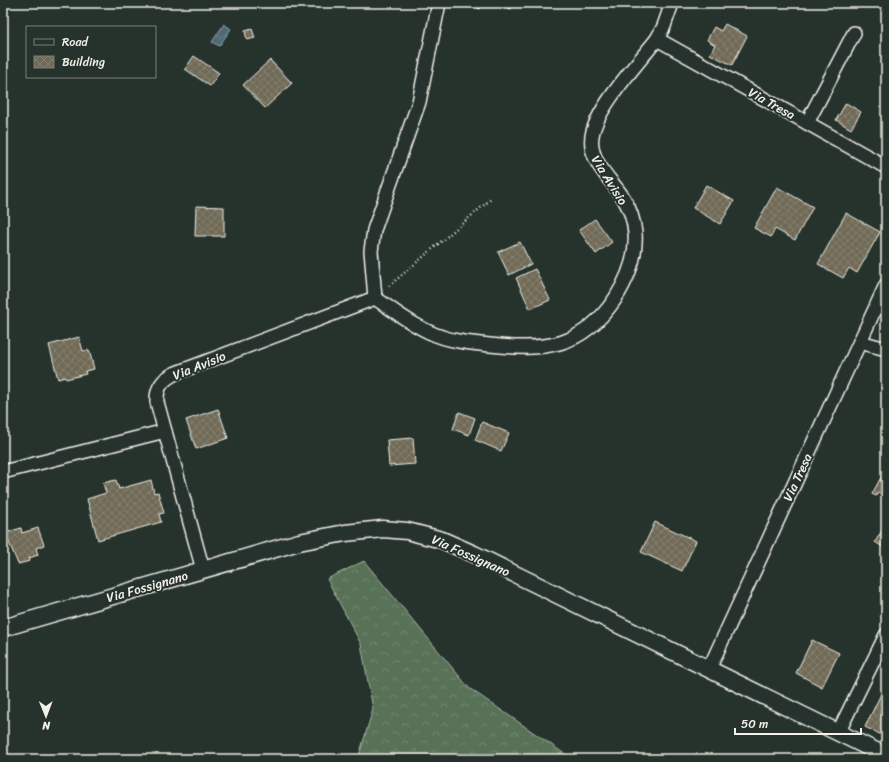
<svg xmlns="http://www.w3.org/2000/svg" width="889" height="762" viewBox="0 0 889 762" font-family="Sriracha,sans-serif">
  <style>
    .forest { fill: url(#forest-crowns); stroke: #a6b2a0 }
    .water { fill: url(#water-waves); stroke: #92a1a4 }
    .building { fill: url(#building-cross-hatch); stroke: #f4f1e8 }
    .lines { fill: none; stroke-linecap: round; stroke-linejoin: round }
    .minor-casing { stroke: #f4f1e8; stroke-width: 16 }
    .tertiary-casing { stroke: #f4f1e8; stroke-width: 19 }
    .path { stroke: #f4f1e8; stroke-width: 2.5; stroke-dasharray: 1 3; stroke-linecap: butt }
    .minor { stroke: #26332d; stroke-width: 13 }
    .tertiary { stroke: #26332d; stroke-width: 16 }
    .labels { text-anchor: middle; stroke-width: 4; stroke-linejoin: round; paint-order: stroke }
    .street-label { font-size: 13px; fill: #f4f1e8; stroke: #26332d }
  </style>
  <defs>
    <pattern id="forest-crowns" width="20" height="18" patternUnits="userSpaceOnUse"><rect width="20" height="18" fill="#587258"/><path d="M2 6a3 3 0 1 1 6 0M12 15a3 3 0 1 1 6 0" fill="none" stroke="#718770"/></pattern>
    <pattern id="water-waves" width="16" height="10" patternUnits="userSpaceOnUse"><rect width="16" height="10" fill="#506b76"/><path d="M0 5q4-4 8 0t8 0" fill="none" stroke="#6a818a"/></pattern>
    <pattern id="building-cross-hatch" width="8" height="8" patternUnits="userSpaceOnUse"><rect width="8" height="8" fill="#6f6a57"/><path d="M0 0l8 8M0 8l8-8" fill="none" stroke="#84806f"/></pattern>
  </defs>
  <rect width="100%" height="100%" fill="#26332d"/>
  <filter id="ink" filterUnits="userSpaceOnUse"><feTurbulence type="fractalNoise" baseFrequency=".025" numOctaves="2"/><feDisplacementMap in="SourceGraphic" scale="8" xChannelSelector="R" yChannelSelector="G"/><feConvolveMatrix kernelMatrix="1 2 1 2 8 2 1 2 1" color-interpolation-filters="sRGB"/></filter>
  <g filter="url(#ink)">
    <polygon class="forest" points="364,561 469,688 572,759 358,759 373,709 361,644 327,579"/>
    <polygon class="water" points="224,24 231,29 219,46 212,42"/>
    <g class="building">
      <polygon points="467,3 482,3 480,9"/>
      <polygon points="493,3 513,3 511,9"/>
      <polygon points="854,3 867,3 865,8"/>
      <polygon points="725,24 747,36 732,65 710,54 715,45 707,40 714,27 721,31"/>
      <polygon points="252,29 255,38 247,40 245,31"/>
      <polygon points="194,56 219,73 210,86 185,69"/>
      <polygon points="270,60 292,83 265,108 243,85"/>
      <polygon points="846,103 861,112 851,129 836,120"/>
      <polygon points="706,185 734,201 720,224 693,208"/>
      <polygon points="777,187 813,207 795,240 775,229 771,237 754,228"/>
      <polygon points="196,206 224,207 224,236 195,236"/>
      <polygon points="846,213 880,232 857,273 849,268 843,278 818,264"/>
      <polygon points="595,219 612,242 596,254 579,230"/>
      <polygon points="520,242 531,264 509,275 498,252"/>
      <polygon points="535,269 550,300 530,309 516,278"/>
      <polygon points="79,337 83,351 89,350 94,369 85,371 86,374 66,379 65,377 58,379 49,345"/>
      <polygon points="218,409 228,438 196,449 186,420"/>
      <polygon points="459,412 475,418 469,435 453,429"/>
      <polygon points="482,422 509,433 501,451 475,440"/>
      <polygon points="413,438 415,464 389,466 387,440"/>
      <polygon points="884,472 886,474 886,497 878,492 876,496 872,494"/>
      <polygon points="116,480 119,489 151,480 154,493 158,492 164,513 159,514 161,522 98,540 87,499 106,493 103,483"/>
      <polygon points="655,522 696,541 682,571 641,552"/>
      <polygon points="886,524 886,549 875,542"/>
      <polygon points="21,528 22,533 38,528 44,545 36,548 38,555 29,558 30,561 18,564 5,533"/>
      <polygon points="812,640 839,653 822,687 796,673"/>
      <polygon points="881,694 886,696 886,737 865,727"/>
    </g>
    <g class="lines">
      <g class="minor-casing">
        <g id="minor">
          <polyline points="657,39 886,167"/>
          <polyline points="807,123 854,33"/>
          <polyline points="375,298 371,251 374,230 419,102 439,3"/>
          <polyline points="860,342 886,349"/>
          <polyline points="3,472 165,431"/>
          <path d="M203,570L157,402C156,387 163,379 176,373L375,298C393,310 409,323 429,332C448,341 469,343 490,345C545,351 582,348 615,299C627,280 637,256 635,233C634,222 630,209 624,199C612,180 588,161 592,136C596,108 639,62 657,39L664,26L672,3"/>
          <polyline points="709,669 886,285"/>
          <polyline points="838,733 886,635"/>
        </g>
      </g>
      <g class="tertiary-casing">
        <polyline id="tertiary" points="3,628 299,542 345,533 383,529 407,531 442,540 474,554 886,756"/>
      </g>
      <polyline class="path" points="389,286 491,199"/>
      <use href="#minor" class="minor"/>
      <use href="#tertiary" class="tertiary"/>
    </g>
  </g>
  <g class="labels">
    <g class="street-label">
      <text transform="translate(772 103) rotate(29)" y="5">Via Tresa</text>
      <text transform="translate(610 180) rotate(58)" y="5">Via Avisio</text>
      <text transform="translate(199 365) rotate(-22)" y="5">Via Avisio</text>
      <text transform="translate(797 477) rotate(-65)" y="5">Via Tresa</text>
      <text transform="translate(471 555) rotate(24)" y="5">Via Fossignano</text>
      <text transform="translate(147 586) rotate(-16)" y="5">Via Fossignano</text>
    </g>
  </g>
  <rect width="889" height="762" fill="none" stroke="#26332d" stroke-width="16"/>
  <rect x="8" y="8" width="873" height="746" fill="none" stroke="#f4f1e8" stroke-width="1.5" filter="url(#ink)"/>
  <rect x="26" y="26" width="130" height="52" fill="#26332d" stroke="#787f78"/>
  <rect x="34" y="39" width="20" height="6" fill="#26332d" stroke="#787f78"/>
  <text x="62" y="46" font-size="12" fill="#f4f1e8">Road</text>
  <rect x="34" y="56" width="20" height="12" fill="url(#building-cross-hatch)" stroke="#787f78"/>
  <text x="62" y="66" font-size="12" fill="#f4f1e8">Building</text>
  <g transform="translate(46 716) rotate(179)" stroke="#26332d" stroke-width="3" paint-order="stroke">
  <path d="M0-3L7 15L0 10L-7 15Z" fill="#f4f1e8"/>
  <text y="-6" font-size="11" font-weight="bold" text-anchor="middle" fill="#f4f1e8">N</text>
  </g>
  <path d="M735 728v6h126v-6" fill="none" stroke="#f4f1e8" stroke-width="2"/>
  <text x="741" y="728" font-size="12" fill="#f4f1e8" stroke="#26332d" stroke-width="3" paint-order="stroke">50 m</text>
</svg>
